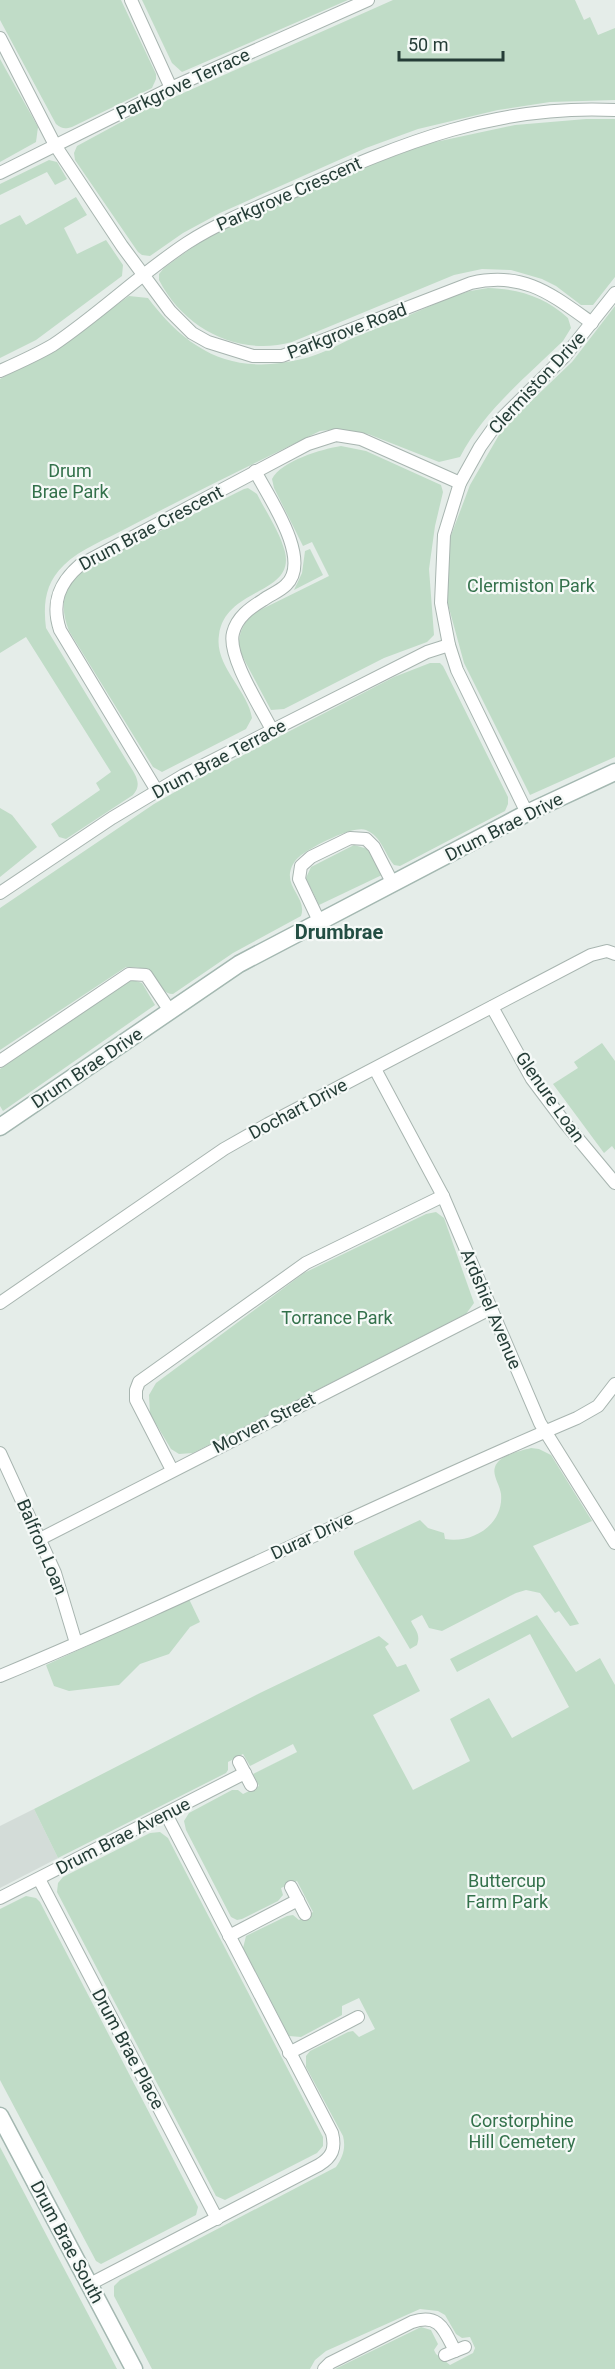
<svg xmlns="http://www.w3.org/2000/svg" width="615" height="2369" viewBox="0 0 615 2369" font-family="Roboto,sans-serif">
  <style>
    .built { fill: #d3dcd8 }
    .green { fill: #c0dcc7 }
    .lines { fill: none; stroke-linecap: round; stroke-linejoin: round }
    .street-casing { stroke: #a8b5b0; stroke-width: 14 }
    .secondary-casing { stroke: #a4b8b1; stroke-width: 19 }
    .street { stroke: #fff; stroke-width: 12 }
    .secondary { stroke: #fff; stroke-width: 16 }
    .labels { text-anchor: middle; stroke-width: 4.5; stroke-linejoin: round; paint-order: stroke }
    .street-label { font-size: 18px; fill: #253d37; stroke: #f5f9f7 }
    .park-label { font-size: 18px; fill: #33714b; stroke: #f5f9f7 }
    .neighbourhood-label { font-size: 20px; font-weight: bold; fill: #234e43; stroke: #f5f9f7 }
  </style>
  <rect width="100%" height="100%" fill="#e5ede9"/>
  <polygon class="built" points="34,1809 58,1858 0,1888 0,1826"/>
  <g class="green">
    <path d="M0,0H121L156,74V79L152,88L72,127C65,129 62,129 56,124L0,20Z"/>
    <polygon points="142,0 348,0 182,72 172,63"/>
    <polygon points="393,0 575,0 584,20 590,17 598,35 615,28 615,100 550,102 498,110 418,129 366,148 220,213 183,233 150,256 142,255 138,252 75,160 74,153 77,146 136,114"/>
    <polygon points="0,59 38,127 36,142 0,162"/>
    <path d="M586,119H615V277L593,305H581L556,286L542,279L511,270L482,269L454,275L292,342C239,357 184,329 159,280V274L164,268L201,241L233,225L368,166L426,144L515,125Z"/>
    <polygon points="49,160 57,162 67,179 55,185 47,172 0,195 0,184"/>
    <polygon points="76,197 87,215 64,228 77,254 106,240 123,265 122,276 36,340 0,358 0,225 20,215 26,225"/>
    <path d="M488,288C519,289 545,297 568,318L571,328L563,341C526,377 484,411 460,457L439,462L368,434L337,429L320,431C255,463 191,494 127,528C107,539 80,549 64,565C45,583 43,604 46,628L128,763C135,774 143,784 133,795L66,839L59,837L51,824L100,790L96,783L111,772L26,637L0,653V379L51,352L129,296L148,298C189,352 233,376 302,359C320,355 337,345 353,338C386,325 419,311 451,297L470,291Z"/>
    <polygon points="615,306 615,757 530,795 464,663 446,597 450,538 470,485 503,428 572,362"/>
    <path d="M341,446L366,451L441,485L443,492L435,526L429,569L434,635L427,642L384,658L284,709L271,710L239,650C238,633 243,622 256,612L329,576L312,542L303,546L274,488L272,479C281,461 322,449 341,446Z"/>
    <path d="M248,488L257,494C266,512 280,532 285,552C295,595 225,587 219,635C214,666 248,690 252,718L246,729L162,772L153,767L69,631C59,606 63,586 84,569L244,489Z"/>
    <polygon points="310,549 323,575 294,590 302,573 305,551"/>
    <path d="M430,663H440L443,666L508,797V804L505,811L400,866L394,865C384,853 382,837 366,830C353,825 309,848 299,857C294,861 291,867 290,873C288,889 307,900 301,916L233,953L173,994C154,993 164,965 126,967L0,1050V908L154,804L201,777L394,677Z"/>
    <polygon points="0,808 12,815 37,847 0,877"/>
    <polygon points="354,845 368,849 382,875 319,905 306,878 311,867"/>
    <polygon points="133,980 142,983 155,1005 3,1111 0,1106 0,1069 125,982"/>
    <polygon points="602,1043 615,1061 615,1150 612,1146 604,1153 553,1084 578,1068 574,1062"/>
    <polygon points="436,1212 444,1218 474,1303 466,1314 193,1453 179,1454 171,1449 150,1414 149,1395 156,1383 304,1273 426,1214"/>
    <path d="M531,1448L539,1449L551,1455L592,1521L533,1546L579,1624L570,1626L559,1611L555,1613L540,1593L526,1590L516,1593L442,1631L429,1628L422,1615L411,1621C415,1630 421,1634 417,1645L410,1649L354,1554V1551L420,1520L428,1528L444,1533L445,1539C473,1544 504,1524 501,1494C500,1485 492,1475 495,1467C499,1455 520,1451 531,1448Z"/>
    <polygon points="189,1599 200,1622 190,1627 169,1654 140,1664 119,1685 69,1691 54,1686 46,1665"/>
    <path d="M537,1615L576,1672L600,1658L615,1685V2369H335L421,2327L431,2330L438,2344L434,2350L436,2354L450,2365L473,2353L475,2348L470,2337L462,2338L456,2334L445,2315L438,2311L420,2309L326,2351L315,2360L310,2369H152L114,2296V2286L120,2280L336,2167C343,2157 346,2148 343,2136L306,2067V2056L310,2051L348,2032L353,2031L359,2037L375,2029L359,1998L342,2006V2015L301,2037L289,2036L243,1948L246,1936L287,1916L293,1915L299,1920L313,1912L297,1881L281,1888L283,1895L278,1901L242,1919L237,1920L231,1917L186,1830L184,1821L189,1813L232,1790H238L243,1794L259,1786L253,1774L297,1752L293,1744L250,1766L243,1754L228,1762V1770L226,1773L58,1858L34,1809L262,1692L379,1636L389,1644L385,1647L397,1667L406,1664L420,1691L373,1715L413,1790L470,1761L450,1719L489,1698L512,1738L569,1707L530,1634L457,1672L450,1659Z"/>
    <polygon points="160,1832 168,1838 323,2137 323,2146 317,2153 225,2200 216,2196 57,1892 58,1883 63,1877 150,1833"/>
    <polygon points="26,1896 36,1898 40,1902 198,2207 196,2215 101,2264 96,2261 0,2080 0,1909"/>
    <polygon points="0,2147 117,2369 0,2369"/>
  </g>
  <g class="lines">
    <g class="street-casing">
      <g id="street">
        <polyline points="131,0 171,88"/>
        <path d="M0,38L55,145L122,246L170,311L192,333L208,342L253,356H282L471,283C524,271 551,294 592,323"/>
        <polyline points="0,173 171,88 368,0"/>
        <path d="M0,371C18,363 36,355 53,345C99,314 140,274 187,243C221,221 260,206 297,190C402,143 497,104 615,110"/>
        <path d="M255,471C268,496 313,560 286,585C280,591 270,595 263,600C250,608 237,617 233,633C227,656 261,708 272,730"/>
        <path d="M157,791L60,630C51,603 59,583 80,565L308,444L336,435L361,439L460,483"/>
        <polyline points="527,813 457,670 449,645 441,603 444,535 460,483 480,447 497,423 565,356 615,293"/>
        <polyline points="0,893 112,818 184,775 427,652 449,645"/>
        <polyline points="319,921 299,879 301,866 311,857 350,838 366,839 374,847 393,884"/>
        <polyline points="492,1007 532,1079 565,1123 615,1183"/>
        <polyline points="0,1061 129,974 146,975 170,1011"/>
        <polyline points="375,1069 443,1196 540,1423 615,1543"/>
        <polyline points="0,1303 224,1149 268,1124 591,955 607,951 615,954"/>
        <polyline points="0,1453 55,1573 76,1643"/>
        <polyline points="172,1470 136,1400 136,1390 139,1382 306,1263 443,1196"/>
        <polyline points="40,1539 490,1309"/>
        <path d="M0,1676C195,1595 383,1500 577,1418L598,1406L615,1384"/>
        <polyline points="239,1762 251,1785"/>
        <polyline points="39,1879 217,2219"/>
        <polyline points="291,1887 305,1914"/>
        <polyline points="0,1898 245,1773"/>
        <polyline points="229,1936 298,1900"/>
        <polyline points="289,2053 358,2017"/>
        <path d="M90,2284L319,2165C332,2157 336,2149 332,2133L166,1814"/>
        <polyline points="445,2355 465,2347"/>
        <path d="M324,2369L330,2363L412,2322C440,2313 444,2330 455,2351"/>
      </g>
    </g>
    <g class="secondary-casing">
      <g id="secondary">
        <polyline points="0,1127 239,964 527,813 615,772"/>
        <polyline points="0,2116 134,2369"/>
      </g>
    </g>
    <use href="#street" class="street"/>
    <use href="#secondary" class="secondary"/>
  </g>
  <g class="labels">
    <g class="street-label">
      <text transform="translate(183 84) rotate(-25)" y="6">Parkgrove Terrace</text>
      <text transform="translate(289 194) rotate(-24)" y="6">Parkgrove Crescent</text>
      <text transform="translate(347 331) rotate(-21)" y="6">Parkgrove Road</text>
      <text transform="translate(537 383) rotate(-47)" y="6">Clermiston Drive</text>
      <text transform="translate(151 528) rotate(-28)" y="6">Drum Brae Crescent</text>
      <text transform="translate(219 759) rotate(-28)" y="6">Drum Brae Terrace</text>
      <text transform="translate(504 827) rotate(-27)" y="6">Drum Brae Drive</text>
      <text transform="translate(87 1068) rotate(-34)" y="6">Drum Brae Drive</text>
      <text transform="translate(550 1097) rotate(55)" y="6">Glenure Loan</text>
      <text transform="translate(298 1109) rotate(-28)" y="6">Dochart Drive</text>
      <text transform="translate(491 1309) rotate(67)" y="6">Ardshiel Avenue</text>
      <text transform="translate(264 1423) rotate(-27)" y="6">Morven Street</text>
      <text transform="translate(312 1536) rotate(-25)" y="6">Durar Drive</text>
      <text transform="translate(42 1547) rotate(67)" y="6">Balfron Loan</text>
      <text transform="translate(123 1836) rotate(-27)" y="6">Drum Brae Avenue</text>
      <text transform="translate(128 2049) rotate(62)" y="6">Drum Brae Place</text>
      <text transform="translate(67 2242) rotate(62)" y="6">Drum Brae South</text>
    </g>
    <g class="park-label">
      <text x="70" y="477">Drum<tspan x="70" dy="21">Brae Park</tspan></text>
      <text x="531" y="592">Clermiston Park</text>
      <text x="337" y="1324">Torrance Park</text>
      <text x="507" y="1887">Buttercup<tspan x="507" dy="21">Farm Park</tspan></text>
      <text x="522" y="2127">Corstorphine<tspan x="522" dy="21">Hill Cemetery</tspan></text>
    </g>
    <g class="neighbourhood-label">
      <text x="339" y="939">Drumbrae</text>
    </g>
  </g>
  <path d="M399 51v9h104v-9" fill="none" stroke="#253d37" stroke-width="3"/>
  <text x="408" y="51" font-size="18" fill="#253d37" stroke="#f5f9f7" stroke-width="4.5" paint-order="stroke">50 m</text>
</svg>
